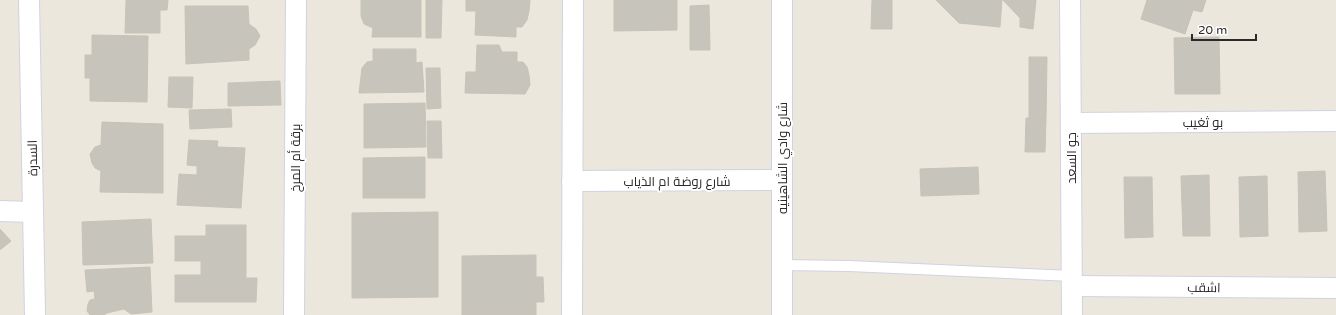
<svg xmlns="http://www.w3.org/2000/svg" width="1336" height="315" viewBox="0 0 1336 315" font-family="'Varela Round',Cairo,sans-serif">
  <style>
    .building { fill: #c7c4bb; stroke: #c7c3b6 }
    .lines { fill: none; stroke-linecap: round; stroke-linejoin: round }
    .service-casing { stroke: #d1d2e3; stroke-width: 12 }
    .minor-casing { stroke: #d1d2e3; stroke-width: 22 }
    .service { stroke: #fff; stroke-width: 10 }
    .minor { stroke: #fff; stroke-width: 20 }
    .labels { text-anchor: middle; stroke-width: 4; stroke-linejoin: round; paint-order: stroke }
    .street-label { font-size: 13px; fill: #2a2a2a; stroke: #fff }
  </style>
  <rect width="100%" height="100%" fill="#ece7dc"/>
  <g class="building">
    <polygon points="126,0 168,0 167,10 160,10 160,33 125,33"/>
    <polygon points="361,0 421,0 421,37 372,37 373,28 364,24 361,16"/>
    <polygon points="426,0 442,0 441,38 426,38"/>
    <polygon points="466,0 530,0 529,11 527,20 522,27 516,27 516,37 475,35 476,11 466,11"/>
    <polygon points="614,0 677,0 677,30 614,31"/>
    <polygon points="872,0 892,0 892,29 871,29"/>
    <polygon points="936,0 1002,0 1000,27 959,23"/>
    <polygon points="1003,0 1036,0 1033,29 1020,27 1020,18"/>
    <polygon points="1147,0 1206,0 1202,12 1193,10 1185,34 1141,19"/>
    <polygon points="709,5 710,50 690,50 690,6"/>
    <polygon points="185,6 248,6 249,24 256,29 260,36 255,45 249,49 249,60 186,64"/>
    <polygon points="92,35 148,36 147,102 90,101 90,78 85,78 85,55 92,55"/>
    <polygon points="1219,37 1220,94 1175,94 1174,38"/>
    <polygon points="477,45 499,45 502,52 517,52 517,62 523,62 527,67 529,75 530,85 525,94 465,93 466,72 476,72"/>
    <polygon points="373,49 416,49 416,63 422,62 424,92 359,93 362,68 367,62 373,61"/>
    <polygon points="1029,57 1047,57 1046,118 1029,118"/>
    <polygon points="426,68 440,68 441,108 427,109"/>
    <polygon points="169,77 193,77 192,108 168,107"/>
    <polygon points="280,81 281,105 228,106 228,83"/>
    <polygon points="425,103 426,147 364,148 364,104"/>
    <polygon points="231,109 232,127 190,129 189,110"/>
    <polygon points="1026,118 1046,118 1045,152 1025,152"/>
    <polygon points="427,121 441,121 442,158 428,158"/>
    <polygon points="102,122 163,124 163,193 100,192 101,171 95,168 92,163 90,154 95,147 101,145"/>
    <polygon points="189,140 218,141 217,147 245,148 241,208 177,205 179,174 197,175 197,166 187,165"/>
    <polygon points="425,157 425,198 363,198 363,158"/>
    <polygon points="978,167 979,194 921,196 920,169"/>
    <polygon points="1325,171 1327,231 1299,232 1298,172"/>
    <polygon points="1209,175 1210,236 1183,236 1181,176"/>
    <polygon points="1267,176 1268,236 1240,237 1239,177"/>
    <polygon points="1124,177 1152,177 1153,237 1125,238"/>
    <polygon points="438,212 438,297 352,298 352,213"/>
    <polygon points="151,219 153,263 83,265 82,222"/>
    <polygon points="206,225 246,225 246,278 257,278 256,302 175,302 175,275 201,275 201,261 175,261 175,236 206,236"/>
    <polygon points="0,229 11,241 0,250"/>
    <polygon points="536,255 536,277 543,277 544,302 536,302 536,315 462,315 462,256"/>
    <polygon points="150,267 152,312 131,314 124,309 107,313 104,315 90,315 87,311 88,304 90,300 95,299 94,291 87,292 85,270"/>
  </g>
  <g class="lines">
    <g class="service-casing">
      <polyline id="service" points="782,265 849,266 1072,276"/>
    </g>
    <g class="minor-casing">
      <g id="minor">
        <polyline points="29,0 35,315"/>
        <polyline points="1070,0 1072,315"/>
        <polyline points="1071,123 1336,121"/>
        <polyline points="572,181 782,180"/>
        <polyline points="0,211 33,212"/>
        <polyline points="1072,286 1336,288"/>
        <polyline points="294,315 296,0"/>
        <polyline points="572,315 573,0"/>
        <polyline points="782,315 782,0"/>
      </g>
    </g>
    <use href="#service" class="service"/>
    <use href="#minor" class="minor"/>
  </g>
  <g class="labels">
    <g class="street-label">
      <text x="1203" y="127">بو ثغيب</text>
      <text transform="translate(32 158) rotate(-91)" y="5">السدرة</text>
      <text transform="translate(295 158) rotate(-90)" y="5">برقة أم المرخ</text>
      <text transform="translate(782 158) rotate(-90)" y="5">شارع وادي الشاهينيه</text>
      <text transform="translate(1071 158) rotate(-90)" y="5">جو السعد</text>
      <text x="677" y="186">شارع روضة ام الذياب</text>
      <text transform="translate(1204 287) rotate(1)" y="5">اشقب</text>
    </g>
  </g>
  <path d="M1192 34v6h64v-6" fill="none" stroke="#2a2a2a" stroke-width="2"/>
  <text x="1198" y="34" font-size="12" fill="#2a2a2a" stroke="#ffffff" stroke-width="3" paint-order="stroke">20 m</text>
</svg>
